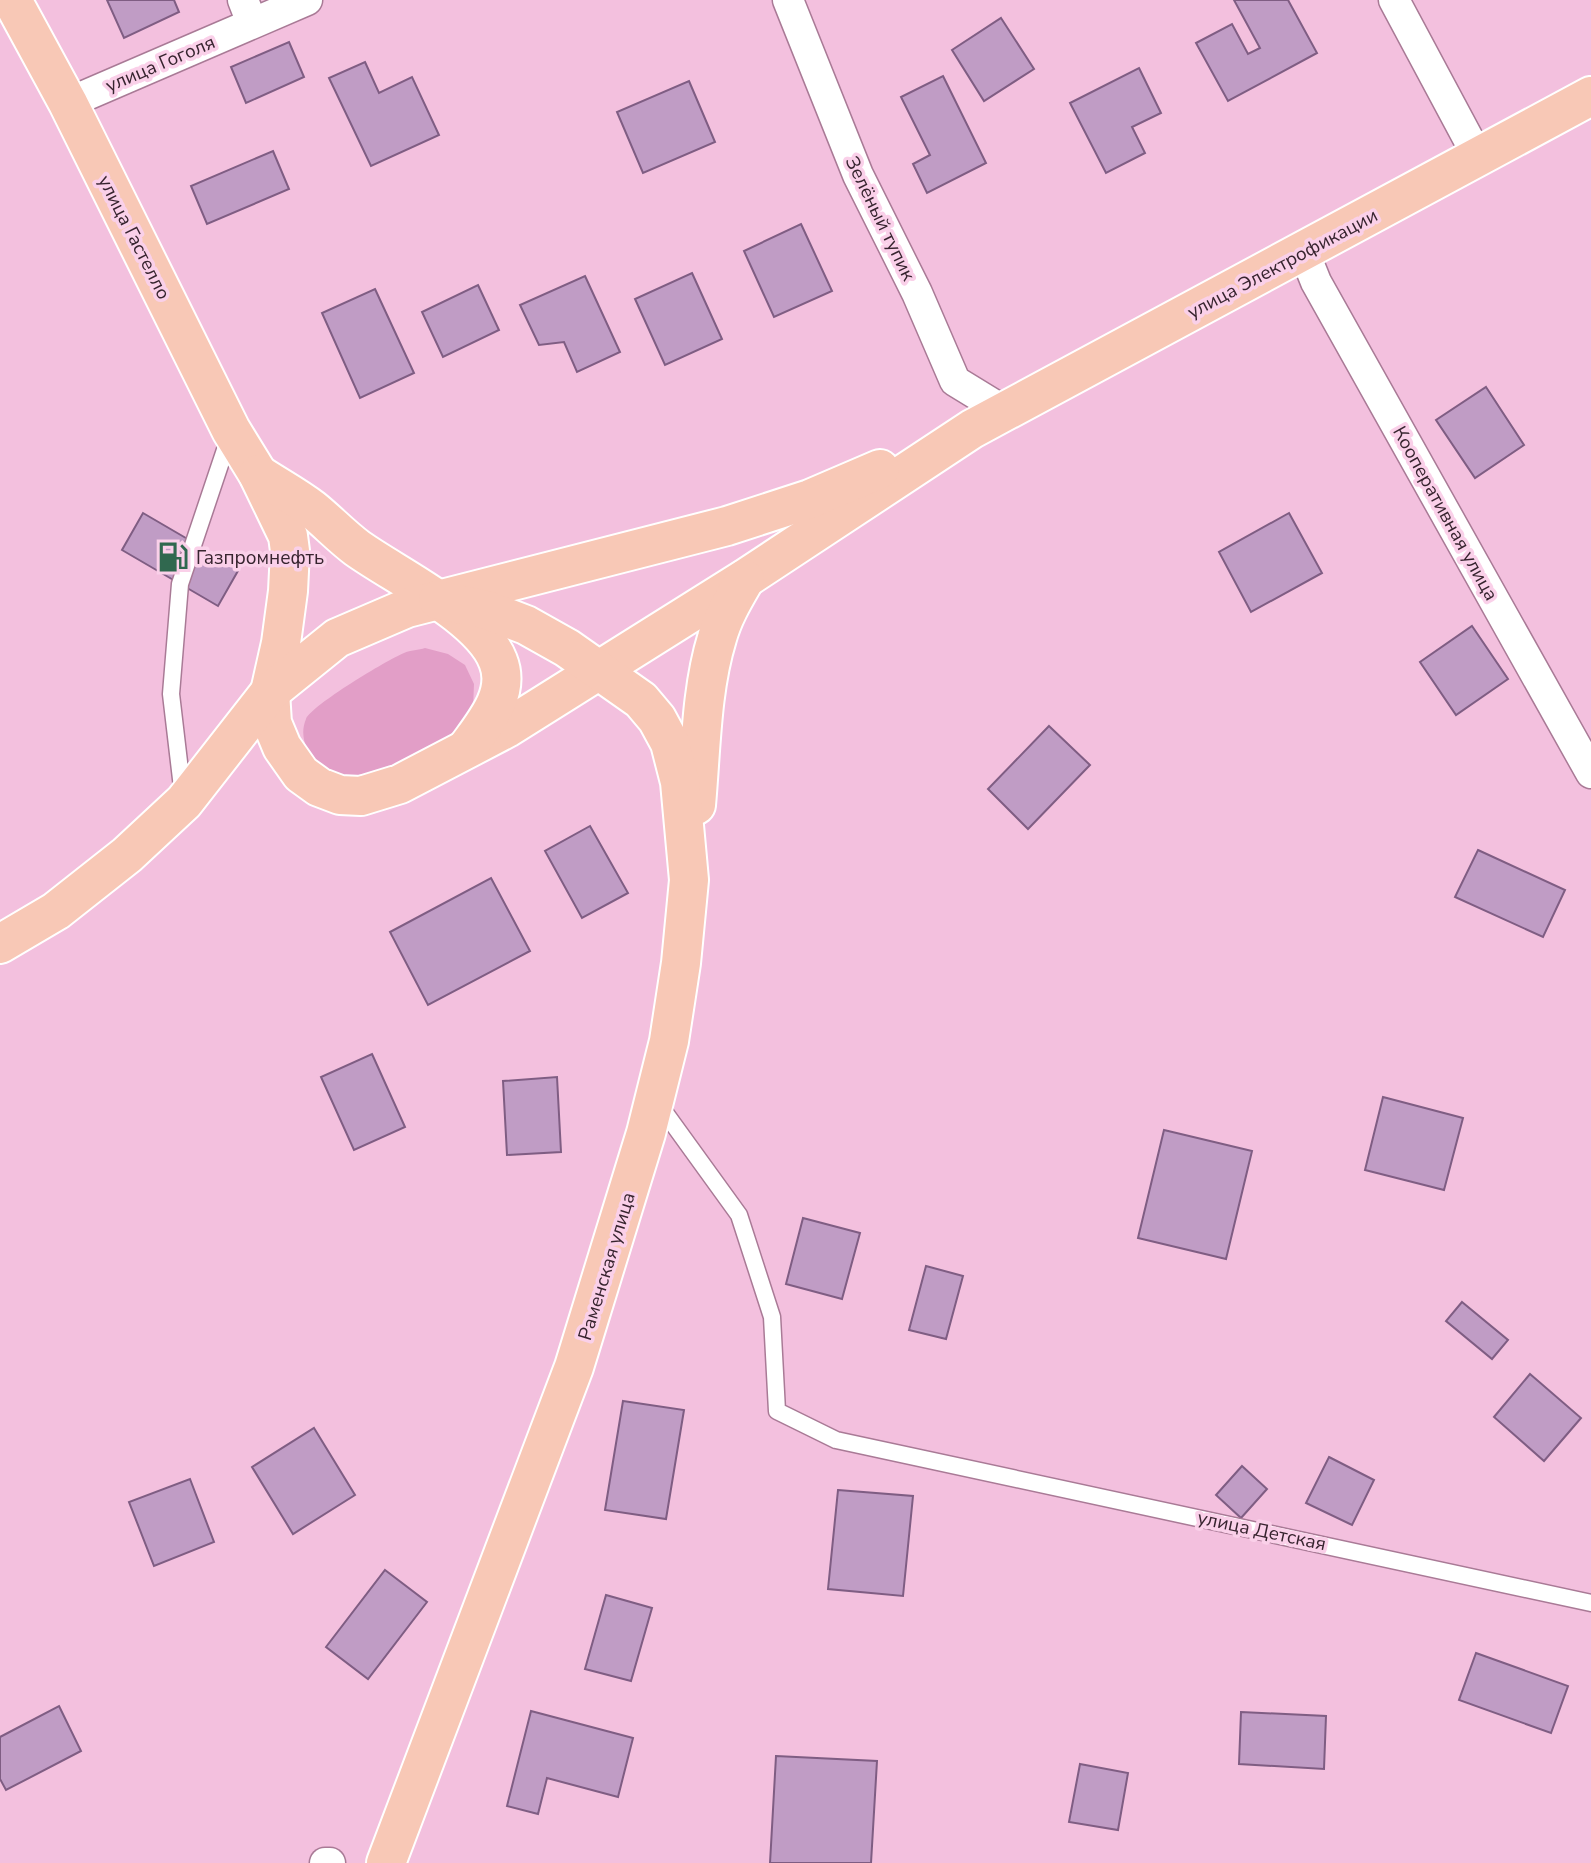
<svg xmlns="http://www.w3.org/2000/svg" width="1591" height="1863" viewBox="0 0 1591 1863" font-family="'Nunito Sans',sans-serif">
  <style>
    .green { fill: #e29ec7 }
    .building { fill: #c09cc5; stroke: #7f5d83; stroke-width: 2 }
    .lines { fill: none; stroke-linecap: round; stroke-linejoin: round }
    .lane-casing { stroke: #a97a96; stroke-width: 19 }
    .street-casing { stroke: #a97a96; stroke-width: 33 }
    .primary-casing { stroke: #fff; stroke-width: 42 }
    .lane { stroke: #fff; stroke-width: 16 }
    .street { stroke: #fff; stroke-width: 30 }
    .primary { stroke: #f8c8b6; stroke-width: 38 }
    .labels { text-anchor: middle; stroke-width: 7; stroke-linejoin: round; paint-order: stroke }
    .street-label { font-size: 19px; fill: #37242f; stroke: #fad0e9 }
    .poi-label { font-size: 19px; fill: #37242f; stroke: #fad0e9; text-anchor: start }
  </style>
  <rect width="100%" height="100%" fill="#f3c0de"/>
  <path class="green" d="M425,648L448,654L465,665L474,684L473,709L459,732L364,783L319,769C309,754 298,738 306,719C312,705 387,660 404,653C410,650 419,650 425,648Z"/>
  <g class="building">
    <polygon points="107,0 174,0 179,12 124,38"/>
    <polygon points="1234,0 1288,0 1317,53 1228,101 1196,43 1232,24 1248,54 1260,48"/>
    <polygon points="1001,18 1034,69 984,101 952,50"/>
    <polygon points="289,42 304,77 246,103 231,67"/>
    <polygon points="365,62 379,93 412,77 439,135 371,166 329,78"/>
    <polygon points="1139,68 1161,113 1132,127 1145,153 1106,173 1070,103"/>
    <polygon points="943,76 986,163 927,193 913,164 930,155 901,97"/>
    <polygon points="689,81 715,142 643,173 617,112"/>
    <polygon points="273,151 289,189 207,224 191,186"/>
    <polygon points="801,224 832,291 774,317 744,251"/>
    <polygon points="692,273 722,339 665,365 635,299"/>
    <polygon points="585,276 620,352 577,372 564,342 539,345 520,305"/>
    <polygon points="478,285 499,330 443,357 422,312"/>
    <polygon points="375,289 414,373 360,398 322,313"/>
    <polygon points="1486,387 1524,445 1475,478 1436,420"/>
    <polygon points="143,513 239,569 218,606 122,550"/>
    <polygon points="1289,513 1322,573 1251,612 1219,552"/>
    <polygon points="1472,626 1508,679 1456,715 1420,662"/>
    <polygon points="1049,726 1090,765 1028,829 988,789"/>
    <polygon points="590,826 628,893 582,918 545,851"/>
    <polygon points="1478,850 1565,890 1543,937 1455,897"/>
    <polygon points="491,878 530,951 428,1005 390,932"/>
    <polygon points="372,1054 405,1127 354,1150 321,1077"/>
    <polygon points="557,1077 561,1152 507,1155 503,1081"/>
    <polygon points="1383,1097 1463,1118 1444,1190 1365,1170"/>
    <polygon points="1164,1130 1252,1151 1226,1259 1138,1238"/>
    <polygon points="803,1218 860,1233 842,1299 786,1284"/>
    <polygon points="926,1266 963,1276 946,1339 909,1330"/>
    <polygon points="1462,1302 1508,1340 1492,1359 1446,1321"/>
    <polygon points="1530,1374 1581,1418 1544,1461 1494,1417"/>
    <polygon points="623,1401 684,1410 666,1519 605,1510"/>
    <polygon points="314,1428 355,1495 293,1534 252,1467"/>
    <polygon points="1329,1457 1374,1480 1352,1525 1306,1503"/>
    <polygon points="1242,1466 1267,1489 1241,1518 1216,1495"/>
    <polygon points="190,1479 214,1542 154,1566 129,1502"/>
    <polygon points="838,1490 913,1496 903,1596 828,1589"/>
    <polygon points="385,1570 427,1602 368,1679 326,1647"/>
    <polygon points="606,1595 652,1608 631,1681 585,1669"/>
    <polygon points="1476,1653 1568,1686 1551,1733 1459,1700"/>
    <polygon points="59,1706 81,1751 6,1790 0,1779 0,1737"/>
    <polygon points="531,1711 633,1738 618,1797 547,1778 538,1814 507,1806"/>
    <polygon points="1241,1712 1326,1716 1324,1769 1239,1764"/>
    <polygon points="776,1756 877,1761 871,1863 770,1863"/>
    <polygon points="1080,1764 1128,1773 1118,1830 1069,1822"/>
  </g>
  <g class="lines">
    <g class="lane-casing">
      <g id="lane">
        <polyline points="183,796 171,694 180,584 230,435"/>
        <polyline points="658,1103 739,1215 772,1317 777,1411 836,1440 1591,1603"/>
      </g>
    </g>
    <g class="street-casing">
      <g id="street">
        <polyline points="243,0 252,23"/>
        <polyline points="788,0 858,175 917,293 955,381 1004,411"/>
        <polyline points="1394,0 1478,157"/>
        <polyline points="68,103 307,0"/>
        <polyline points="1304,252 1316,282 1591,773"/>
        <polyline points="325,1863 330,1863"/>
      </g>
    </g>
    <g class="primary-casing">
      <g id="primary">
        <polyline points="12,0 68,103 231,430 258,474 288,536 290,551 288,591 281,643 270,692 272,723 282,747 301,774 319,787 340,795 361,796 400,784 507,728 746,578 972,429 1591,96"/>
        <path d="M258,474C276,486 295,496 312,509C327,521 341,536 357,548C396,576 481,616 498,661C511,693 485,723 467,748"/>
        <path d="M696,805C701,750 701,690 717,638C723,616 734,598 745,579"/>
        <polyline points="0,944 56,911 127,855 184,802 270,692 337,638 407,608 727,526 810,499 880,469"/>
        <polyline points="386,1863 574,1367 646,1133 669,1041 681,963 689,880 680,782 670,743 657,719 641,700 567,648 526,625 487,610 438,600"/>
      </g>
    </g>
    <use href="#lane" class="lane"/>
    <use href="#street" class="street"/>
    <use href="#primary" class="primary"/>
  </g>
  <defs>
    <g id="fuel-bare" transform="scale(2.415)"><path d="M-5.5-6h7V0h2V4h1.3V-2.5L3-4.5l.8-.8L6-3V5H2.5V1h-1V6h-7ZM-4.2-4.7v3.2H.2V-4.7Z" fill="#30684f" stroke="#fad0e9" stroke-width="2.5" paint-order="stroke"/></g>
  </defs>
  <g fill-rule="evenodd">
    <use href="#fuel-bare" x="173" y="557"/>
  </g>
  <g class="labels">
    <g class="street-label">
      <text transform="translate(160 63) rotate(-23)" y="7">улица Гоголя</text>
      <text transform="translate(881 218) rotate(64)" y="7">Зелёный тупик</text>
      <text transform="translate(135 237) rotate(63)" y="7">улица Гастелло</text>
      <text transform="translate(1282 263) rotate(-28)" y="7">улица Электрофикации</text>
      <text transform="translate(1446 513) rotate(61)" y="7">Кооперативная улица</text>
      <text transform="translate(606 1266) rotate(-73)" y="7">Раменская улица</text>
      <text transform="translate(1262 1530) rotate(12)" y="7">улица Детская</text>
    </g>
    <g class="poi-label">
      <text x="196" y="564">Газпромнефть</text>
    </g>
  </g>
</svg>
